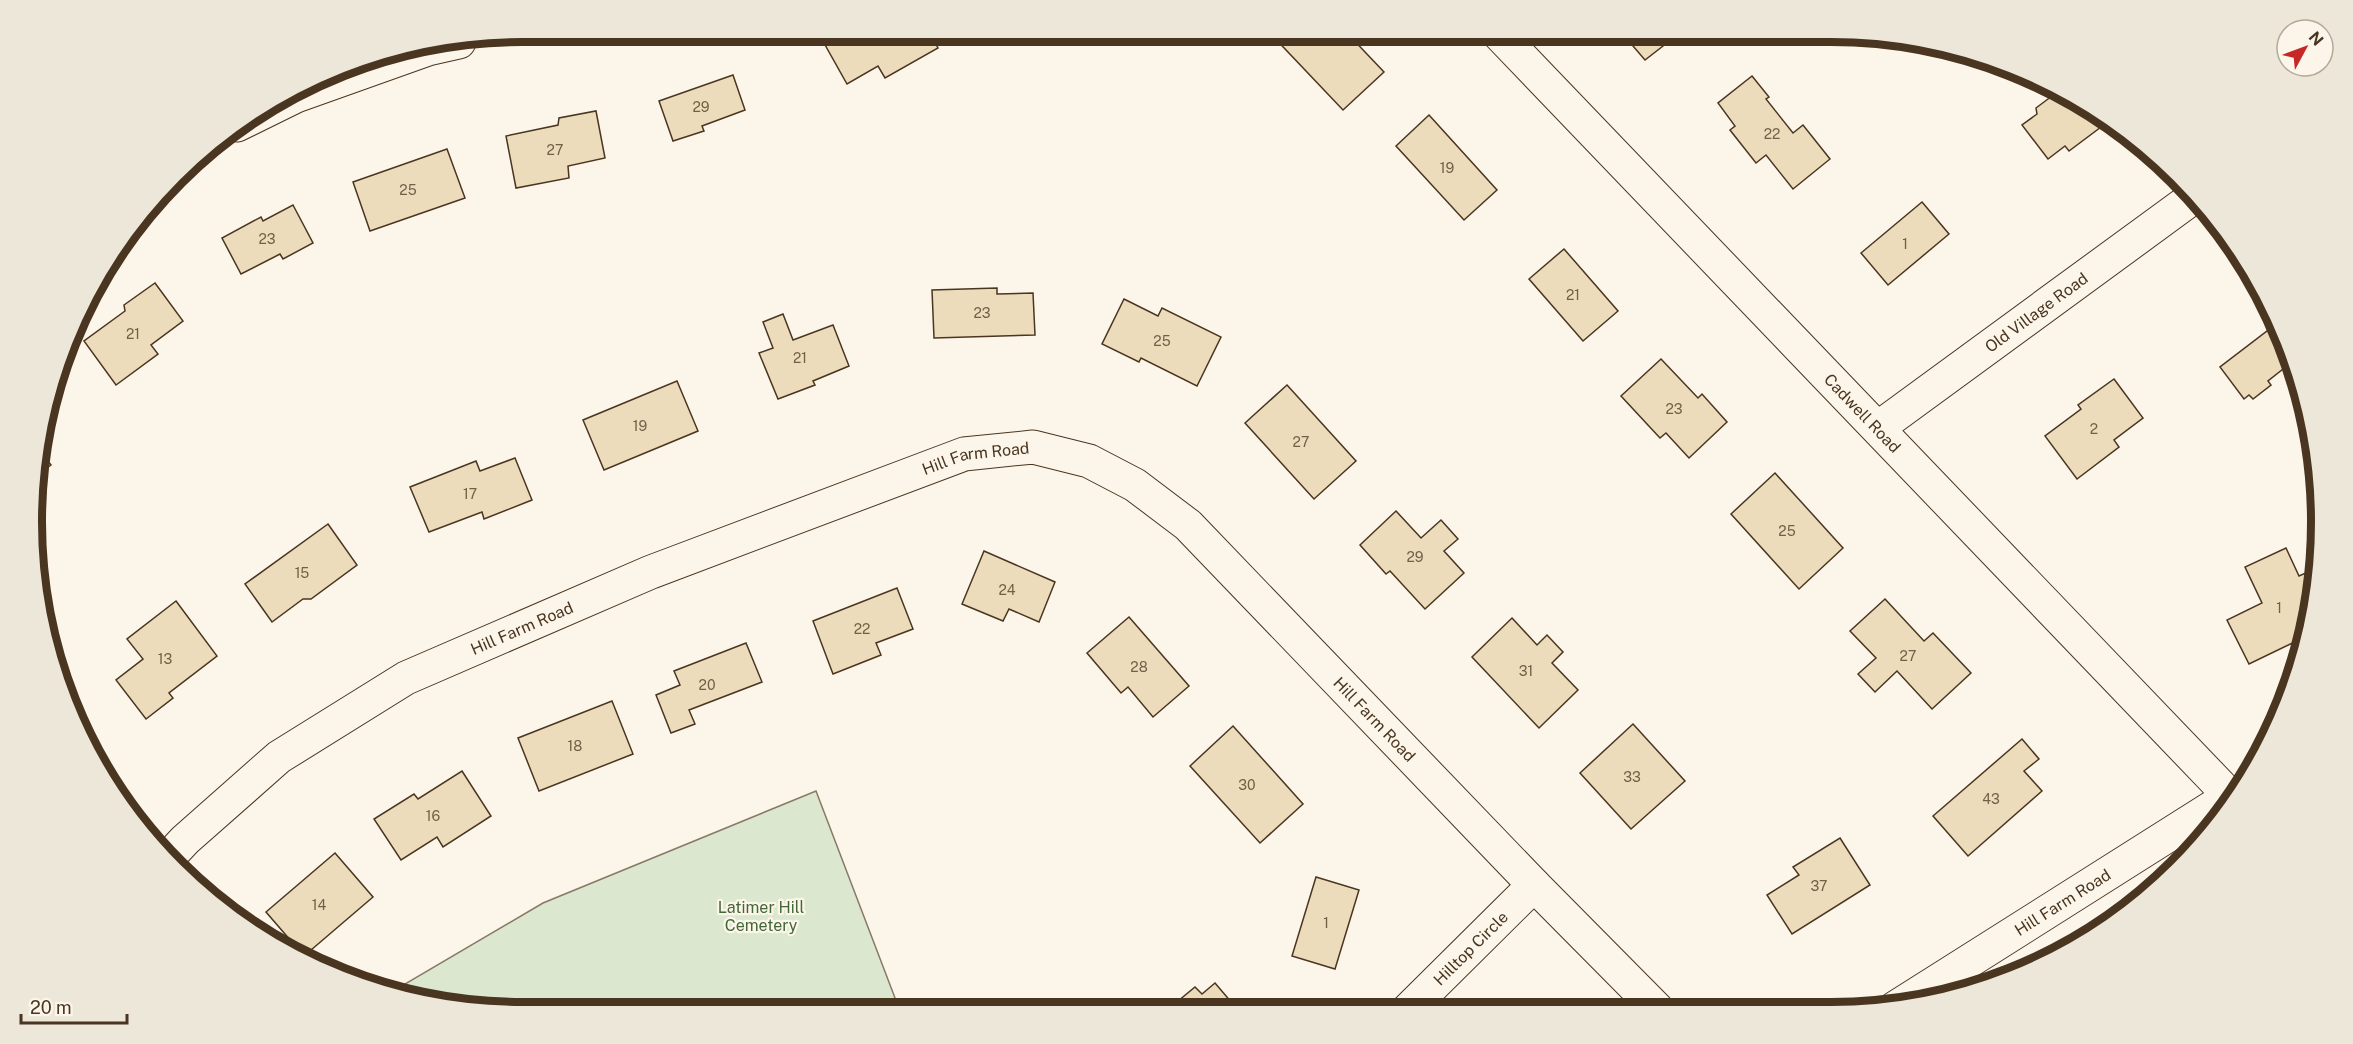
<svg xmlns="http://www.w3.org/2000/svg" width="2353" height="1044" viewBox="0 0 2353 1044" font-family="'Public Sans',sans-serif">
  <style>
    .green { fill: #dce7d0; stroke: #887966; stroke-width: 1.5 }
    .building { fill: #ecdcbc; stroke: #4a3520; stroke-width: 1.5 }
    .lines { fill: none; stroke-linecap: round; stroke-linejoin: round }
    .minor-casing { stroke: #4a3520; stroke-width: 35 }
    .minor { stroke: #fbf6e9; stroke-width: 33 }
    .labels { text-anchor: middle; stroke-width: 4.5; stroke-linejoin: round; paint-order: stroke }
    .number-label { font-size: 14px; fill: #725f47 }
    .street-label { font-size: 16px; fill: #4a3520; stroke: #fbf6e9 }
    .park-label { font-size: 16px; fill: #436837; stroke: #fbf6e9 }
    .rim { fill: none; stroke: #4a3520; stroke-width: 8 }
  </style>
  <rect width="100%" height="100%" fill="#fbf6e9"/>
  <polygon class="green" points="816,791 900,1011 522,1012 393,991 543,903"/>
  <g class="building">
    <polygon points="845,32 866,32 867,33 870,32 929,32 938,48 885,78 878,66 847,84 824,43"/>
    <polygon points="1269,32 1346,32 1384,72 1343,110"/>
    <polygon points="1621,32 1681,32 1645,60"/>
    <polygon points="733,75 745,110 702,126 704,131 673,141 659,101"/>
    <polygon points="1752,76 1769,97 1766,99 1793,133 1803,125 1830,159 1793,189 1766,155 1756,163 1730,130 1735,126 1718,103"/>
    <polygon points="2060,90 2077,97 2109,121 2069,151 2065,146 2048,159 2022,125 2037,114 2036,108"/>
    <polygon points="596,111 605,158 568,166 569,178 516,188 506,136 558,125 559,118"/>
    <polygon points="1429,115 1497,190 1464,220 1396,146"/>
    <polygon points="447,149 465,198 370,231 353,182"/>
    <polygon points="1922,202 1949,234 1888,285 1861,253"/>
    <polygon points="293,205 313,243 283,259 280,254 241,274 222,238 261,217 263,221"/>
    <polygon points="1564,249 1618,311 1583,341 1529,279"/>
    <polygon points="155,283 183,321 151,345 158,354 116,385 84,341 125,311 124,305"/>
    <polygon points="2258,284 2271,305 2292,362 2268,381 2271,385 2253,399 2249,395 2244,399 2220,367 2276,324 2250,290"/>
    <polygon points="997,288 997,294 1033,293 1035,335 934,338 932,290"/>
    <polygon points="1124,299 1158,316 1162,308 1221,337 1197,386 1141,358 1139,362 1102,344"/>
    <polygon points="783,314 793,340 833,325 849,366 813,381 815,385 778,399 759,353 773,348 763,322"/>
    <polygon points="1661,359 1698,398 1702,394 1727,422 1689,458 1666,433 1660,438 1621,396"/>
    <polygon points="2114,379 2143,418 2114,440 2119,447 2077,479 2045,436 2081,409 2078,405"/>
    <polygon points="677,381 698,431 604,470 583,420"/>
    <polygon points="1287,385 1356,461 1314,499 1245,423"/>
    <polygon points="50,402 58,411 42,424"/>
    <polygon points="40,452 51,465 39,474"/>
    <polygon points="515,458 532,500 484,519 482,512 429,532 410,487 476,461 480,471"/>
    <polygon points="1775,473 1843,548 1799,589 1731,514"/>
    <polygon points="1396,511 1421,538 1441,520 1458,539 1444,551 1464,573 1425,609 1390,571 1386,574 1360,545"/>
    <polygon points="328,524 357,565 311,599 303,599 272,622 245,584"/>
    <polygon points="2286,548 2299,576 2308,572 2316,590 2305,637 2249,664 2227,620 2262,603 2245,567"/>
    <polygon points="984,551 1055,582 1039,622 1009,609 1003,621 962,604"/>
    <polygon points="897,588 913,629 876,643 881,655 833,674 813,621"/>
    <polygon points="1885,599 1924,641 1933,633 1971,673 1932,709 1897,671 1875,692 1858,674 1876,658 1850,631"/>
    <polygon points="176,601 217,656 169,693 173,698 146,719 116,680 143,659 127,639"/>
    <polygon points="1129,617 1189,686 1153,717 1128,687 1121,693 1087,653"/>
    <polygon points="1512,618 1537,645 1547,635 1563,652 1552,663 1578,690 1539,728 1472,657"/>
    <polygon points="746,643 762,682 689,710 695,724 671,733 656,695 680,685 674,671"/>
    <polygon points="612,701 633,754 539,791 518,738"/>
    <polygon points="1633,724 1685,781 1631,829 1580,773"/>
    <polygon points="1233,726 1303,804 1260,843 1190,766"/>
    <polygon points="2022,739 2039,759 2024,771 2042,791 1968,856 1933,816"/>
    <polygon points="462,771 491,816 443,847 437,837 401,860 374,819 414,794 418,799"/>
    <polygon points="1840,838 1870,885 1792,934 1767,895 1799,875 1793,867"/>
    <polygon points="335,853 373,897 304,956 266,912"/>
    <polygon points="1316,877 1359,890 1335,969 1292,956"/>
    <polygon points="1215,983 1238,1010 1166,1011 1195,987 1202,994"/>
  </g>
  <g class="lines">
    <g class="minor-casing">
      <g id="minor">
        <path id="s1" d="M1497,32L2229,795"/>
        <polyline points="237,125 296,96 428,49 459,42"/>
        <path id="s2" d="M1878,428L2195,196"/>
        <path id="s3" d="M170,856L185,840L279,757L406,678L651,572L964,454L1033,447L1089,461L1135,485L1188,525L1534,885L1657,1009"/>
        <path id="s4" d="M1895,1008L2235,793"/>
        <path id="s5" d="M1408,1010L1534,885"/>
      </g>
    </g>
    <use href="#minor" class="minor"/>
  </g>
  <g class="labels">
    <g class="number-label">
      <text x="701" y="112">29</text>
      <text x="1772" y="139">22</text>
      <text x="555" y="155">27</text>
      <text x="1447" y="173">19</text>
      <text x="408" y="195">25</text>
      <text x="267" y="244">23</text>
      <text x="1905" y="249">1</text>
      <text x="1573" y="300">21</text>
      <text x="982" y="318">23</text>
      <text x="133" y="339">21</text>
      <text x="1162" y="346">25</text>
      <text x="800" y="363">21</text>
      <text x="1674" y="414">23</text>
      <text x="640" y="431">19</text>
      <text x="2094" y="434">2</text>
      <text x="1301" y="447">27</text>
      <text x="470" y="499">17</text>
      <text x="1787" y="536">25</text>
      <text x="1415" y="562">29</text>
      <text x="302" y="578">15</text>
      <text x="1007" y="595">24</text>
      <text x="2279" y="613">1</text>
      <text x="862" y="634">22</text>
      <text x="1908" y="661">27</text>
      <text x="165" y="664">13</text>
      <text x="1139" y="672">28</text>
      <text x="1526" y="676">31</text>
      <text x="707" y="690">20</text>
      <text x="575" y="751">18</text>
      <text x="1632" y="782">33</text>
      <text x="1247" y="790">30</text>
      <text x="1991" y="804">43</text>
      <text x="433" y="821">16</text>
      <text x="1819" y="891">37</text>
      <text x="319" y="910">14</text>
      <text x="1326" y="928">1</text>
    </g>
    <g class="street-label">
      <text dy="6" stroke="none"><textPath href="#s2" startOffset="196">Old Village Road</textPath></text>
      <text dy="6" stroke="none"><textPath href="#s1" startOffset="528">Cadwell Road</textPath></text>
      <text dy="6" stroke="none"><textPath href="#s3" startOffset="909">Hill Farm Road</textPath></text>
      <text dy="6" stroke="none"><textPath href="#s3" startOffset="423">Hill Farm Road</textPath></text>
      <text dy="6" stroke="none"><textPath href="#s3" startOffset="1413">Hill Farm Road</textPath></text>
      <text dy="6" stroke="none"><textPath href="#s4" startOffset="198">Hill Farm Road</textPath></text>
      <text dy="6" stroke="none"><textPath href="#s5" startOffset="88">Hilltop Circle</textPath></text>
    </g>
    <g class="park-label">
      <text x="761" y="913">Latimer Hill<tspan x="761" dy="18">Cemetery</tspan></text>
    </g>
  </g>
  <path d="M0 0H2353V1044H0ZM522 42H1831A480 480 0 0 1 2311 522V522A480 480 0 0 1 1831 1002H522A480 480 0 0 1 42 522V522A480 480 0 0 1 522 42Z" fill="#ede7d9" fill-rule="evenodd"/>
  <path class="rim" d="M522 42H1831A480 480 0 0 1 2311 522V522A480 480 0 0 1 1831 1002H522A480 480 0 0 1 42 522V522A480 480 0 0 1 522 42Z"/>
  <g transform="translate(2305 48) rotate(49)"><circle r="28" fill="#fbf6e9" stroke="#b4a999" stroke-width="1.5"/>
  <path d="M0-4.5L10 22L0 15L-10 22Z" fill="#c62828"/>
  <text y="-9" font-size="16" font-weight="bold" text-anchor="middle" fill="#4a3520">N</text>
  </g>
  <path d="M21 1014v9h106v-9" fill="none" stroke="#4a3520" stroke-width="3"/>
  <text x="30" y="1014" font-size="18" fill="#4a3520" stroke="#fbf6e9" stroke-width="4.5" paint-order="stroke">20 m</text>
</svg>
